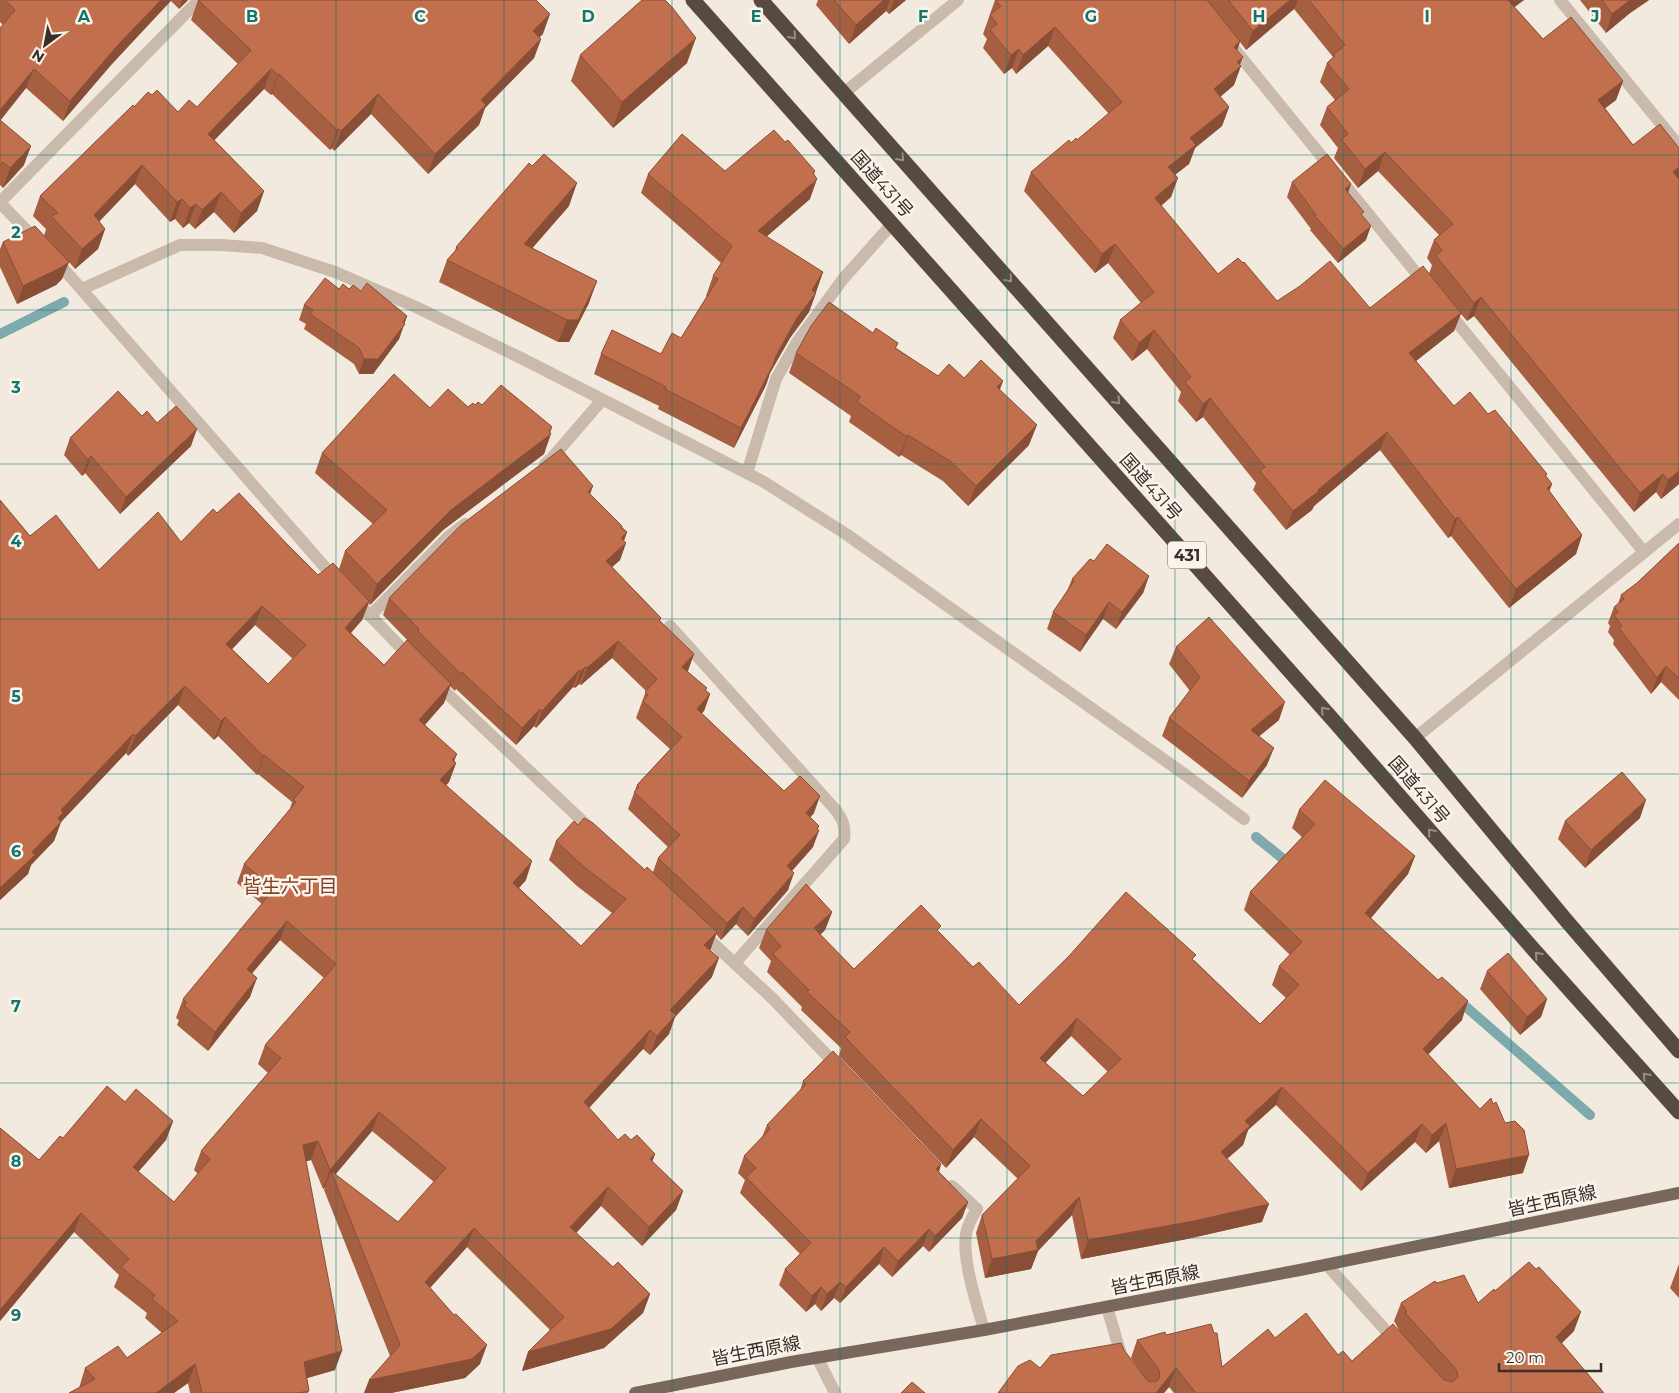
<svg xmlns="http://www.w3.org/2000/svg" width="1679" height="1393" viewBox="0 0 1679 1393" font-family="Montserrat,'Noto Sans JP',sans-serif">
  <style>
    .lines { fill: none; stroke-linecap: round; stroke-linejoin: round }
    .stream { stroke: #7eaaae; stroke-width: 10 }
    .minor { stroke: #cabaab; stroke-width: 12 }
    .major { stroke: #79675c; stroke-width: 12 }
    .highway { stroke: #584a41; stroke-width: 15 }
    .wall { fill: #a75f42; fill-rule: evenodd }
    .shaded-wall { fill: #884e36 }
    .building { fill: #c26f4d; stroke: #884e36; fill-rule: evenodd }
    .oneway { stroke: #998e85 }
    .grid { fill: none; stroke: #0f766e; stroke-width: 1; stroke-opacity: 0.55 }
    .labels { text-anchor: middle; stroke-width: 5; stroke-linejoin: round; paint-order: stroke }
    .shield { fill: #faf4eb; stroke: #726a64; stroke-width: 1 }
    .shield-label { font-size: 16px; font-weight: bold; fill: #382f2a }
    .street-label { font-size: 18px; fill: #382f2a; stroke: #faf4eb }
    .neighbourhood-label { font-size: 19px; fill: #844025; stroke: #faf4eb }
    .grid-label { font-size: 16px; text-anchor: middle; font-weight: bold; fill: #0f766e; stroke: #faf4eb; stroke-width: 5; stroke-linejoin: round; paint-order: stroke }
  </style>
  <rect width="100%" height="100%" fill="#f2eadf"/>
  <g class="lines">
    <g class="stream">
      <polyline points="0,334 64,302"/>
      <polyline points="1256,837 1292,866"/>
      <polyline points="1457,999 1590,1115"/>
    </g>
    <g class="minor">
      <polyline points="1560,0 1679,146"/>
      <polyline points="1232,46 1426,285"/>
      <polyline points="844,93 958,0"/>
      <polyline points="0,202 199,0"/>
      <polyline points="0,203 38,242"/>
      <polyline points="54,258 338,582"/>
      <polyline points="82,289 180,245 221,245 262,248 335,272 416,307 523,359 764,482 846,534 1187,776 1244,819"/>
      <polyline points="1447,310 1644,552"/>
      <polyline points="545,464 552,458 602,400"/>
      <polyline points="747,473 776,379 797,342 843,279 892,224"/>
      <polyline points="355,600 412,659"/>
      <polyline points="370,616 449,536 465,524"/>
      <path d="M670,626L834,808C842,818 846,825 844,839L735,963"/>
      <polyline points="435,682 593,831"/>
      <polyline points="1415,738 1679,524"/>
      <polyline points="701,932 773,999 840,1069"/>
      <path d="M952,1186L977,1209C972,1217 968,1224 966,1234C962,1261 977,1304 984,1330"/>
      <polyline points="1327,1265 1397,1343"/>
      <polyline points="1107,1307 1122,1358"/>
      <polyline points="817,1357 835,1393"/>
    </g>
    <polyline class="major" points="635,1393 791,1362 984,1330 1305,1269 1679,1193"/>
    <g class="highway">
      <polyline points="693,0 1334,721 1534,950 1679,1112"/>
      <polyline points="761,0 1415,738 1565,919 1679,1051"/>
    </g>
  </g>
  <g class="wall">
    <polygon points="0,0 188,0 179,9 171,1 111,65 63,121 26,88 0,120 24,165 3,188 0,185 0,28 3,25 0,22"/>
    <polygon points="198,0 543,34 539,37 541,39 534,58 485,108 479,125 428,174 371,114 334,151 332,148 330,150 272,94 271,95 264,89 214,140 264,191 257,211 234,233 214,212 195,229 189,223 183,228 175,219 170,222 135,184 99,222 105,229 98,249 75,269 69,262 62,279 56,285 17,304 0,267 0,249 3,242 44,236 46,229 33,216 40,196 134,107 152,95 178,112 197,107 238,64 191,20"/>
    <polygon points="818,0 906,0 889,14 886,11 849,44 816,5"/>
    <path d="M995,0H1524L1514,7L1543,39L1623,81L1616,100L1605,108L1633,145L1679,148V484L1661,499L1656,492L1634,512L1474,316L1467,321L1461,314L1454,331L1416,361L1454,406L1488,414L1547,474L1546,476L1552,484L1549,491L1582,535L1576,554L1509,608L1451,536L1448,538L1380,450L1314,506L1312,510L1286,530L1253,490L1256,483L1203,417L1196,422L1178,401L1181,392L1147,349L1132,361L1113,338L1120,320L1141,303L1108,263L1095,273L1024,191L1031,172L1071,143L1077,140L1109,114L1048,46L1016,74L1012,68L1004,74L983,48L987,39L983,34ZM1294,9L1333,57L1327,63L1320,82L1335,100L1327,107L1320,125L1338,148L1334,158L1358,188L1378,171L1439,235L1434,240L1427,258L1432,265L1429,274L1370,308L1277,301L1243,263L1218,274L1161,206L1171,197L1175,175L1189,164L1195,148L1222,126L1229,107L1220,97L1234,85L1240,65L1237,50L1240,42L1246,50Z"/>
    <polygon points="1580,0 1649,0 1630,13 1606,33"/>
    <polygon points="580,55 687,63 613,128 571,81"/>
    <polygon points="725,171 814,174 810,199 766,237 823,272 809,312 790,338 770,373 766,385 734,448 658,409 659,406 594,374 601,354 661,354 681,338 707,296 706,296 713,276 721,263 641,193 648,174"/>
    <polygon points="1292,182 1348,193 1362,216 1366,240 1338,263 1310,230 1311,229 1287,197"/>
    <polygon points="569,206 532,248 589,303 569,342 558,342 439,282 447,260 455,251 456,247"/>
    <polygon points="339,289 361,291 407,316 399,339 373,374 359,374 354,364 304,329 306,324 299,320 304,305"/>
    <polygon points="873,333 898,343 896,348 938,376 1003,381 1000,389 1029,445 968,506 943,481 901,455 899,457 849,422 851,416 789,373 796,353"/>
    <path d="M475,405H482L550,432L544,454L443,530L370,605L369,603L362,620L351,633L384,665L412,645L383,615L389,598L590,494L627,532L624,541L626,543L620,560L612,567L661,618L660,621L694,654L687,671L706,691L710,694L704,711L701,713L784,791L814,813L810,817L818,829L813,847L792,871L788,890L748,936L736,924L721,940L716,934L710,950L712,977L675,1017L669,1034L650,1055L643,1049L589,1108L618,1140H631L655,1154L652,1162L683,1191L676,1210L642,1246L601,1206L576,1233L613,1267L650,1294L643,1313L604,1348L522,1371L528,1352L550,1330L467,1247L430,1288L480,1364L465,1378L391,1393H364L390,1356L324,1190L325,1187L323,1189L311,1160L306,1161L335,1370L307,1378L308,1393H190L188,1383L174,1393H69L79,1388L85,1368L127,1358L162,1333L145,1318L147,1313L114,1287L119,1275L74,1232L0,1321V1128L39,1160L63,1138L125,1102L173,1121L166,1140L138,1172L174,1202L198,1174L194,1170L201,1151L268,1073L258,1064L265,1045L324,978L280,940L252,973L250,997L208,1051L177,1025L179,1020L176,1018L183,999L262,904L237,883L244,864L290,809L292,802L258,774L257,775L218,736L214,740L178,705L128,756L126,753L61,822L54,841L31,865L28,874L0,900V500L30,536L99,570L181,542L217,513L286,543L318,575L339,569L345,551L373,524L315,473L322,453L430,408L468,407ZM255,625L293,659L268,684L232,649ZM612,658L646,691L636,718L670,749L637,785L628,809L668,847L658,858L653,872L556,841L549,860L577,886L612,913L581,946L519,888L526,880L446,785L449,782L456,763L425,725L444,703L450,686L455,691L456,689L516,745L534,726L536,728L573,687L575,688L579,684L581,685ZM372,1131L434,1182L398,1222L335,1175Z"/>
    <polygon points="142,416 157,423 191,446 120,514 85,473 82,476 64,455 70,438"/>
    <polygon points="1679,543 1679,700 1661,682 1651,694 1613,644 1614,640 1608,632 1610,626 1608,623 1614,607 1618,604 1621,595 1637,583"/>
    <polygon points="1094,561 1149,576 1143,593 1116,629 1103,619 1080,652 1047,629 1053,612 1067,591 1072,579"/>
    <polygon points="1176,647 1279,720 1259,736 1267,765 1242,798 1162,736 1169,718 1190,691 1169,664"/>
    <path d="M1299,810L1415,856L1408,874L1371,918L1462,1020L1428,1054L1480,1109L1493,1104L1523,1173L1449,1188L1439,1141L1426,1153L1415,1142L1361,1191L1276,1105L1248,1130L1243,1145L1227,1159L1262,1222L1187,1239L1081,1259L1072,1215L1038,1251L1031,1269L985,1278L976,1233L982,1215L1018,1179L974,1137L946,1168L839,1056L841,1048L801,1010L802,1007L767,972L771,961L759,948L766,930L832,912L825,930L820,935L854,969L939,932L973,967L1019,1005L1194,960L1260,1024L1286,998L1272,985L1279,966L1290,955L1244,910L1250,892L1302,837L1292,828ZM1071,1036L1108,1072L1083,1096L1045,1063Z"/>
    <polygon points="1640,818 1585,868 1558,839 1565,821"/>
    <polygon points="1487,971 1547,999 1541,1017 1520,1035 1480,989"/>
    <polygon points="803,1081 941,1164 939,1172 968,1202 962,1218 929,1252 923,1246 892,1277 879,1264 840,1303 834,1298 821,1311 815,1304 806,1312 779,1285 785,1269 800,1254 740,1193 745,1180 738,1173 744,1156 762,1137 767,1125 800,1091"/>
    <polygon points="1679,1264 1679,1298 1670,1288"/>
    <polygon points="1437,1283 1478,1303 1495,1291 1574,1331 1562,1343 1604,1393 1174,1393 1169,1387 1164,1393 998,1393 1040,1368 1124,1350 1144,1377 1131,1358 1137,1340 1166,1335 1222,1367 1275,1338 1338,1355 1352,1361 1399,1331 1399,1330 1394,1321 1401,1303"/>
  </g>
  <g class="shaded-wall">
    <polygon points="161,0 171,0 111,65 63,121 70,101 118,45"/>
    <polygon points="182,0 188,0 179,9"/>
    <polygon points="884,0 890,0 886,11 849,44 856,25"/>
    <polygon points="894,0 906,0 889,14"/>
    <polygon points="1290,0 1298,0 1294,9 1246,50 1253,31"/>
    <polygon points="1507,0 1524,0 1500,18"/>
    <polygon points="1630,0 1649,0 1630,13 1606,33 1612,14"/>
    <polygon points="550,14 543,34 526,51 533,31"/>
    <polygon points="1055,27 1048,46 1016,74 1023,55"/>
    <polygon points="696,38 687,63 613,128 622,102"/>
    <polygon points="541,39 534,58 485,108 479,125 428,174 435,154 481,100"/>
    <polygon points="1240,41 1234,60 1234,47"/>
    <polygon points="1019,49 1012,68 1004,74 1011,55"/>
    <polygon points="1243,57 1239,67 1241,66 1234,85 1207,108 1214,89 1237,62"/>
    <polygon points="34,69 26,88 0,121 0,110"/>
    <polygon points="271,69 264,89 201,154 208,134"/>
    <polygon points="279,74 272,94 271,95 278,75"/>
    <polygon points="1623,81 1616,100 1591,119 1598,100"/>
    <polygon points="378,94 371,114 334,151 341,131"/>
    <polygon points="1229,107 1222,126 1195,148 1189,164 1161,185 1168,167 1190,138"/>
    <polygon points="339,129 332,148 330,150 337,130"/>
    <polygon points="31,146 24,165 3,188 10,168"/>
    <polygon points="1385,152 1378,171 1358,188 1365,169"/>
    <polygon points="142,165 135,184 87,234 94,215"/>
    <polygon points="1679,167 1679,180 1673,172"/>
    <polygon points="815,171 810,186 817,179 810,199 750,251 758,231"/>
    <polygon points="1178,178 1171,197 1148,217 1155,198"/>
    <polygon points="577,183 569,206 516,267 524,244"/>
    <polygon points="1351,184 1346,199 1345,189"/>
    <polygon points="264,191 257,211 234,233 241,213"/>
    <polygon points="221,192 214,212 195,229 202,210"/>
    <polygon points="182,199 175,219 170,222 177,202"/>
    <polygon points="196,204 189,223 183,228 190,208"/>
    <polygon points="1371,226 1366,240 1338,263 1343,249"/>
    <polygon points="105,229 98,249 75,269 82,249"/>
    <polygon points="1115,244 1108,263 1095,273 1102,254"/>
    <polygon points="69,262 62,279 56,285 17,304 23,286"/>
    <polygon points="823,272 816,292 814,295 816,293 809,312 790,338 770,373 766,385 734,448 741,428 776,356 812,290"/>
    <polygon points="597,281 589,303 569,342 558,342 567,320"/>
    <polygon points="1481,297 1474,316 1467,321 1474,303"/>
    <polygon points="1461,313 1454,331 1402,372 1409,353"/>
    <polygon points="407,316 399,339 373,374 359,374 364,359"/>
    <polygon points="1154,330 1147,349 1132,361 1139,343"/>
    <polygon points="1003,381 995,401 997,387"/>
    <polygon points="1210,398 1203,417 1196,422 1203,404"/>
    <polygon points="1037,425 1029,445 968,506 976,486"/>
    <polygon points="552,427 549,436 551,434 544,454 443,530 370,605 377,584 451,510"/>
    <polygon points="197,429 191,446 120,514 126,497"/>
    <polygon points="1387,432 1380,450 1314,506 1312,510 1286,530 1293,511"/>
    <polygon points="908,435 901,455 899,457 907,437"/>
    <polygon points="91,456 85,473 82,476 88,460"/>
    <polygon points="1679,471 1679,484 1661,499 1668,480"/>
    <polygon points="1663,474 1656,492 1634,512 1640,493"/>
    <polygon points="1552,484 1545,502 1547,488"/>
    <polygon points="593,486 587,503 588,492"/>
    <polygon points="1458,517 1451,536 1448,538 1455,519"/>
    <polygon points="627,532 621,548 626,543 620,560 600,578 606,561 621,538"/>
    <polygon points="1582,535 1576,554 1509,608 1516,589"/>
    <polygon points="1149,576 1143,593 1116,629 1122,612"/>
    <polygon points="369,601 362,620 338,647 345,628"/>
    <polygon points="1109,602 1103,619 1080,652 1086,635"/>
    <polygon points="262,606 255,625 219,663 226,644"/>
    <polygon points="618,641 612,658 581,685 587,668"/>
    <polygon points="694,654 688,671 676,683 682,667"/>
    <polygon points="1666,666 1661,682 1651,694 1657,678"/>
    <polygon points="585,667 579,684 575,688 581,671"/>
    <polygon points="579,670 573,687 536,728 542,711"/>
    <polygon points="451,684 444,703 412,739 419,720"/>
    <polygon points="185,686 178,705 128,756 135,736"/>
    <polygon points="707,688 701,705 710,694 704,711 691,726 697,709"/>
    <polygon points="1285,702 1279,720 1245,748 1251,730"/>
    <polygon points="540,709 534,726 516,745 522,728"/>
    <polygon points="225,717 218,736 214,740 221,721"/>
    <polygon points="133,734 126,753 61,822 54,841 31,865 28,874 0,900 0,888 32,852 61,810"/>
    <polygon points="1274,748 1267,765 1242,798 1249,781"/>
    <polygon points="457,754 452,767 456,763 449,782 433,799 440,780 452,760"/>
    <polygon points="264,755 258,774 257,775 263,756"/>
    <polygon points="820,796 814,813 800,830 806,813"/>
    <polygon points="1646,800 1640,818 1585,868 1591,850"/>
    <polygon points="819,826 816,834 819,831 813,847 781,883 787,866"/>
    <polygon points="1415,856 1408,874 1359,932 1365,913"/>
    <polygon points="532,861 526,880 506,902 513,883"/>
    <polygon points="794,873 788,890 748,936 754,919"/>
    <polygon points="743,907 736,924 721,940 727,923"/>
    <polygon points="832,912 825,930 808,947 814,928"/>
    <polygon points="287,921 280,940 240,988 247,969"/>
    <polygon points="717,932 710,951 704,945"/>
    <polygon points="719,958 712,977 675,1017 669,1034 650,1055 657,1036 670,1010"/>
    <polygon points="257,978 250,997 208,1051 215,1032"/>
    <polygon points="1547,999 1541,1017 1520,1035 1527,1017"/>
    <polygon points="1468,1001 1462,1020 1416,1067 1423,1049"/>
    <polygon points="1077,1018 1071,1036 1033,1076 1040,1058"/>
    <polygon points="650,1030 643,1049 577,1121 584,1102"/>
    <polygon points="1282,1087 1276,1105 1248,1130 1243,1145 1214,1170 1221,1152 1245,1121"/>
    <polygon points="379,1112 372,1131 333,1177 331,1171 325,1187 323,1189 330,1170"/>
    <polygon points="981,1119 974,1137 946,1168 953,1150"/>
    <polygon points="173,1121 166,1140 126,1186 133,1167"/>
    <polygon points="1446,1123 1439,1141 1426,1153 1432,1135"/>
    <polygon points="1422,1124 1415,1142 1361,1191 1368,1173"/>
    <polygon points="318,1141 311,1160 296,1164 303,1145"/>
    <polygon points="655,1154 648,1173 650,1159"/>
    <polygon points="1529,1155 1523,1173 1449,1188 1456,1169"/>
    <polygon points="941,1164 936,1180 936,1169"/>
    <polygon points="608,1187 601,1206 564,1246 570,1227"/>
    <polygon points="683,1191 676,1210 642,1246 649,1227"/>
    <polygon points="1079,1197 1072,1215 1038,1251 1031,1269 985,1278 992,1259 1036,1241"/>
    <polygon points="968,1202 962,1218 929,1252 935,1236"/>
    <polygon points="1269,1204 1262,1222 1187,1239 1081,1259 1088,1240"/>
    <polygon points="81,1213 74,1232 0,1321 0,1310"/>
    <polygon points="474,1228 467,1247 418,1301 425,1282"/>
    <polygon points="929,1229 923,1246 892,1277 898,1261"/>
    <polygon points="884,1247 879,1264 840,1303 846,1287"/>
    <polygon points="840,1282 834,1298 821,1311 827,1294"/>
    <polygon points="821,1287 815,1304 806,1312 812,1296"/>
    <polygon points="650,1294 643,1313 604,1348 522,1371 528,1352"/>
    <polygon points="1581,1312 1574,1331 1549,1355 1556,1337"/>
    <polygon points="487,1345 480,1364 465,1378 391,1393 364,1393 369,1380"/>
    <polygon points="342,1351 335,1370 297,1381 304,1362"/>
    <polygon points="195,1364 188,1383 174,1393 156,1393"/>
    <polygon points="1176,1368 1169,1387 1164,1393 1156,1393"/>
  </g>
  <g class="building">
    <polygon points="5,0 161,0 118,45 70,101 34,69 0,110 0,28 15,10"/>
    <polygon points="198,0 536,0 550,14 533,31 541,39 481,100 486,105 435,154 378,94 341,131 339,129 337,130 279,74 278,75 271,69 208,134 264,191 241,213 221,192 202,210 196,204 190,208 182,199 177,202 142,165 94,215 105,229 82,249 51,216 58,213 40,196 133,105 134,107 148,92 152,95 157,90 178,112 189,100 197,107 251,50"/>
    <polygon points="642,0 665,0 672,7 696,38 622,102 580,55"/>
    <polygon points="834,0 884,0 856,25"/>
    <polygon points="995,0 1207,0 1240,41 1234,47 1243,57 1237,62 1241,66 1214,89 1229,107 1190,138 1196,145 1168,167 1178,178 1155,198 1218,274 1238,258 1243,263 1244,262 1277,301 1300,286 1330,261 1370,308 1423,266 1461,313 1409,353 1454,406 1470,392 1488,414 1495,410 1547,474 1545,475 1552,484 1547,488 1582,535 1516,589 1458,517 1455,519 1387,432 1318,490 1319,491 1293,511 1260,471 1265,467 1210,398 1203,404 1185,382 1191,377 1154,330 1139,343 1120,320 1154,292 1115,244 1102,254 1031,172 1069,140 1071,143 1076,138 1077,140 1122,102 1055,27 1023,55 1019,49 1011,55 990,30 997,24 990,15 1001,6"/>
    <polygon points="1228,0 1290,0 1253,31"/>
    <polygon points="1309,0 1508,0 1543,39 1571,17 1623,81 1598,100 1633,145 1660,124 1679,148 1679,167 1673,172 1679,179 1679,471 1668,480 1663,474 1640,493 1481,297 1474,303 1436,256 1442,250 1434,240 1453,224 1385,152 1365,169 1341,139 1348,134 1327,107 1349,89 1327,63 1335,56 1333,55 1345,45"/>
    <polygon points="1602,0 1630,0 1612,14"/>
    <polygon points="0,120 31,146 10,168 3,162 0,166"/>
    <polygon points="774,130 785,142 788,140 815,171 813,173 817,179 758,231 823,272 812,290 816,293 797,318 776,356 773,365 741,428 665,389 666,387 601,354 612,330 661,354 672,333 681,338 718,279 713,276 732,246 648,174 682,134 725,171"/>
    <polygon points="544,154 577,183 524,244 597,281 578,320 567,320 447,260 458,248 456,247 529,163 532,166"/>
    <polygon points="1327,154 1351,184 1345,189 1364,212 1361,214 1371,226 1343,249 1315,216 1316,215 1292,182"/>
    <polygon points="35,226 69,262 62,267 23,286 3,242"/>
    <polygon points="325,278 339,289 343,284 349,289 353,285 361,291 367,283 407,316 403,322 405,324 378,359 364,359 359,348 310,314 313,310 304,305"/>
    <polygon points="829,302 873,333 876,328 898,343 895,348 938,376 949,364 964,378 981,360 1003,381 997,387 1037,425 976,486 950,461 908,435 907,437 857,402 860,396 796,353 811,326"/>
    <polygon points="394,374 430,408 448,389 468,407 473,403 475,405 478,402 482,405 501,385 550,425 552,427 549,431 551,434 451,510 377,584 345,551 387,510 322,453"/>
    <polygon points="118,391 142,416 147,411 157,423 176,406 197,429 126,497 91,456 88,460 70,438"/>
    <polygon points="561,449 593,486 588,492 622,526 621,528 627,532 621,538 626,543 606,561 661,618 659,620 694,654 682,667 707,688 705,690 710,694 697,709 784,791 800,776 820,796 806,813 819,826 817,828 819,831 787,866 794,873 754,919 743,907 727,923 658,858 680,835 634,792 639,787 637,785 682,737 643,701 648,695 645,692 657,679 618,641 587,668 585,667 581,671 579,670 542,711 540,709 522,728 462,672 461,674 418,631 419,629 389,598 461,525"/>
    <path d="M239,493L286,543L318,575L333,563L369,601L345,628L384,665L407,640L451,684L419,720L457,754L452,760L456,763L440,780L532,861L513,883L581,946L626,899L584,867L556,841L574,821L578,825L584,818L593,823L645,870L647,867L717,932L704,945L719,958L670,1010L676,1015L657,1036L650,1030L584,1102L618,1140L625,1134L631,1140L637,1135L655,1154L650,1159L683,1191L649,1227L608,1187L570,1227L613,1267L618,1262L650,1294L611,1329L528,1352L564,1317L474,1228L425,1282L454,1315L456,1314L487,1345L472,1359L369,1380L400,1345L331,1171L398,1222L446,1168L379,1112L330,1170L318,1141L303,1145L342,1351L304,1362L309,1391L298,1393H202L195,1364L156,1393H69L95,1379L85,1368L118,1346L127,1358L178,1321L152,1299L155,1295L121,1267L129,1259L81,1213L0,1310V1128L39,1160L60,1136L63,1138L107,1086L125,1102L136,1089L173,1121L133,1167L174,1202L210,1159L201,1151L281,1058L265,1045L336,964L287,921L247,969L257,978L215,1032L184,1006L187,1003L183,999L274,889L244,864L296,802L293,800L304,787L264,755L263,756L225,717L221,721L185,686L135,736L133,734L61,810L63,813L58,818L61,822L32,852L35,855L0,888V500L30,536L56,515L99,570L158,512L181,542L213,509L217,513ZM262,606L306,645L268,684L226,644Z"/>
    <polygon points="1679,543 1679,678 1666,666 1657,678 1619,628 1622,626 1614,615 1618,612 1614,607 1624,599 1621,595 1637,583"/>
    <polygon points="1107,544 1149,576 1122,612 1109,602 1086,635 1053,612 1074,581 1072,579 1090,559 1094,561"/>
    <polygon points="1209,617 1285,702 1251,730 1274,748 1249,781 1169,718 1200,677 1176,647"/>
    <polygon points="1622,772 1646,800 1591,850 1565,821"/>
    <path d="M1325,780L1415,856L1365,913L1438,980L1442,977L1468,1001L1423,1049L1480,1109L1491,1098L1493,1104L1496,1102L1505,1123L1515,1121L1524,1130L1529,1155L1456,1169L1446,1123L1432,1135L1422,1124L1368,1173L1282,1087L1245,1121L1250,1126L1221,1152L1269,1204L1194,1221L1088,1240L1079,1197L1036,1241L1038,1250L992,1259L982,1215L1030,1166L981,1119L953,1150L845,1037L850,1032L807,992L809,990L773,954L781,946L766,930L806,884L832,912L814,928L854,969L921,905L941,926L937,930L973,967L979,962L1019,1005L1069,956L1126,892L1196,955L1192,959L1260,1024L1299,985L1279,966L1302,942L1250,892L1315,824L1299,810ZM1077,1018L1121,1059L1083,1096L1040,1058Z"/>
    <polygon points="1508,953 1547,999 1527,1017 1487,971"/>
    <polygon points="833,1051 941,1164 936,1169 968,1202 935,1236 929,1229 898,1261 884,1247 846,1287 840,1282 827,1294 821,1287 812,1296 785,1269 811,1243 746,1177 756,1168 744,1156 770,1129 767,1125 806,1084 803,1081"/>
    <polygon points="1529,1262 1536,1269 1539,1267 1581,1312 1556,1337 1604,1393 1196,1393 1176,1368 1156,1393 998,1393 1018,1366 1030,1360 1040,1368 1051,1355 1121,1343 1124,1350 1146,1379 1150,1382 1157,1381 1160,1377 1159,1370 1137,1340 1165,1332 1166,1335 1211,1324 1214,1333 1217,1333 1222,1367 1268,1329 1275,1338 1306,1313 1338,1355 1343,1351 1352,1361 1393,1324 1444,1380 1452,1382 1458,1377 1456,1369 1405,1313 1407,1312 1401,1303 1435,1281 1437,1283 1464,1275 1478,1303 1494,1289 1495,1291"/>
    <polygon points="912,1382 925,1393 901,1393"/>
  </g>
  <defs><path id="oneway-chevron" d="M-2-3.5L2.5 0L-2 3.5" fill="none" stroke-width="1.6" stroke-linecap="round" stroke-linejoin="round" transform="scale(1.25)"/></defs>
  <g class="oneway">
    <use href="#oneway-chevron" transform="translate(793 36) rotate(48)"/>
    <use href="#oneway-chevron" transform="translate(901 158) rotate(48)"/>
    <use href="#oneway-chevron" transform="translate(1009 279) rotate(48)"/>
    <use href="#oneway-chevron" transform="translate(1117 401) rotate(48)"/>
    <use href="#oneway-chevron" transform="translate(1324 710) rotate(-132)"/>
    <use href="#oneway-chevron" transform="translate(1431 832) rotate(-131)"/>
    <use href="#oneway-chevron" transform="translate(1538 955) rotate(-132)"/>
    <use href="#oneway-chevron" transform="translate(1646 1076) rotate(-132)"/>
  </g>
  <path class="grid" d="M168,0V1393M336,0V1393M504,0V1393M672,0V1393M840,0V1393M1007,0V1393M1175,0V1393M1343,0V1393M1511,0V1393M0,155H1679M0,310H1679M0,464H1679M0,619H1679M0,774H1679M0,929H1679M0,1083H1679M0,1238H1679"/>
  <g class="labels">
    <rect class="shield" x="1168" y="541.5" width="38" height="27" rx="4"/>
    <g class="shield-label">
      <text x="1187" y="561">431</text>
    </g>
    <g class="street-label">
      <text transform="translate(882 184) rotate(48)" y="6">国道431号</text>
      <text transform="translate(1151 487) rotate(48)" y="6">国道431号</text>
      <text transform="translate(1419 790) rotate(49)" y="6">国道431号</text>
      <text transform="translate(1552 1201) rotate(-12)" y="6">皆生西原線</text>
      <text transform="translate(1155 1280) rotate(-11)" y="6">皆生西原線</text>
      <text transform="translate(756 1351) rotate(-11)" y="6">皆生西原線</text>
    </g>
    <g class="neighbourhood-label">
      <text x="290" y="893">皆生六丁目</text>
    </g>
  </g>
  <g class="grid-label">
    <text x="84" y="22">A</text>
    <text x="252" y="22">B</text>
    <text x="420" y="22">C</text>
    <text x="588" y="22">D</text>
    <text x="756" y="22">E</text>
    <text x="923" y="22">F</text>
    <text x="1091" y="22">G</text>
    <text x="1259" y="22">H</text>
    <text x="1427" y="22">I</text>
    <text x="1595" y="22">J</text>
    <text x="16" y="238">2</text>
    <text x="16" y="393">3</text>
    <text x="16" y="547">4</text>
    <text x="16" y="702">5</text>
    <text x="16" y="857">6</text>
    <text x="16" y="1012">7</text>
    <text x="16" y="1167">8</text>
    <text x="16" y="1321">9</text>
  </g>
  <g transform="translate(45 45) rotate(212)" stroke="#faf4eb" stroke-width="4" paint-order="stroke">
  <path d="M0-4L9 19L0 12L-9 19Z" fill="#382f2a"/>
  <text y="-8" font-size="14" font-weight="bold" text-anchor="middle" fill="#382f2a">N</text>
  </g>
  <path d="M1499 1363v8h102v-8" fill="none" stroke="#382f2a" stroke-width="2.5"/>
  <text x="1506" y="1363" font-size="15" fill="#382f2a" stroke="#faf4eb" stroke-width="4" paint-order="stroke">20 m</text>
</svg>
